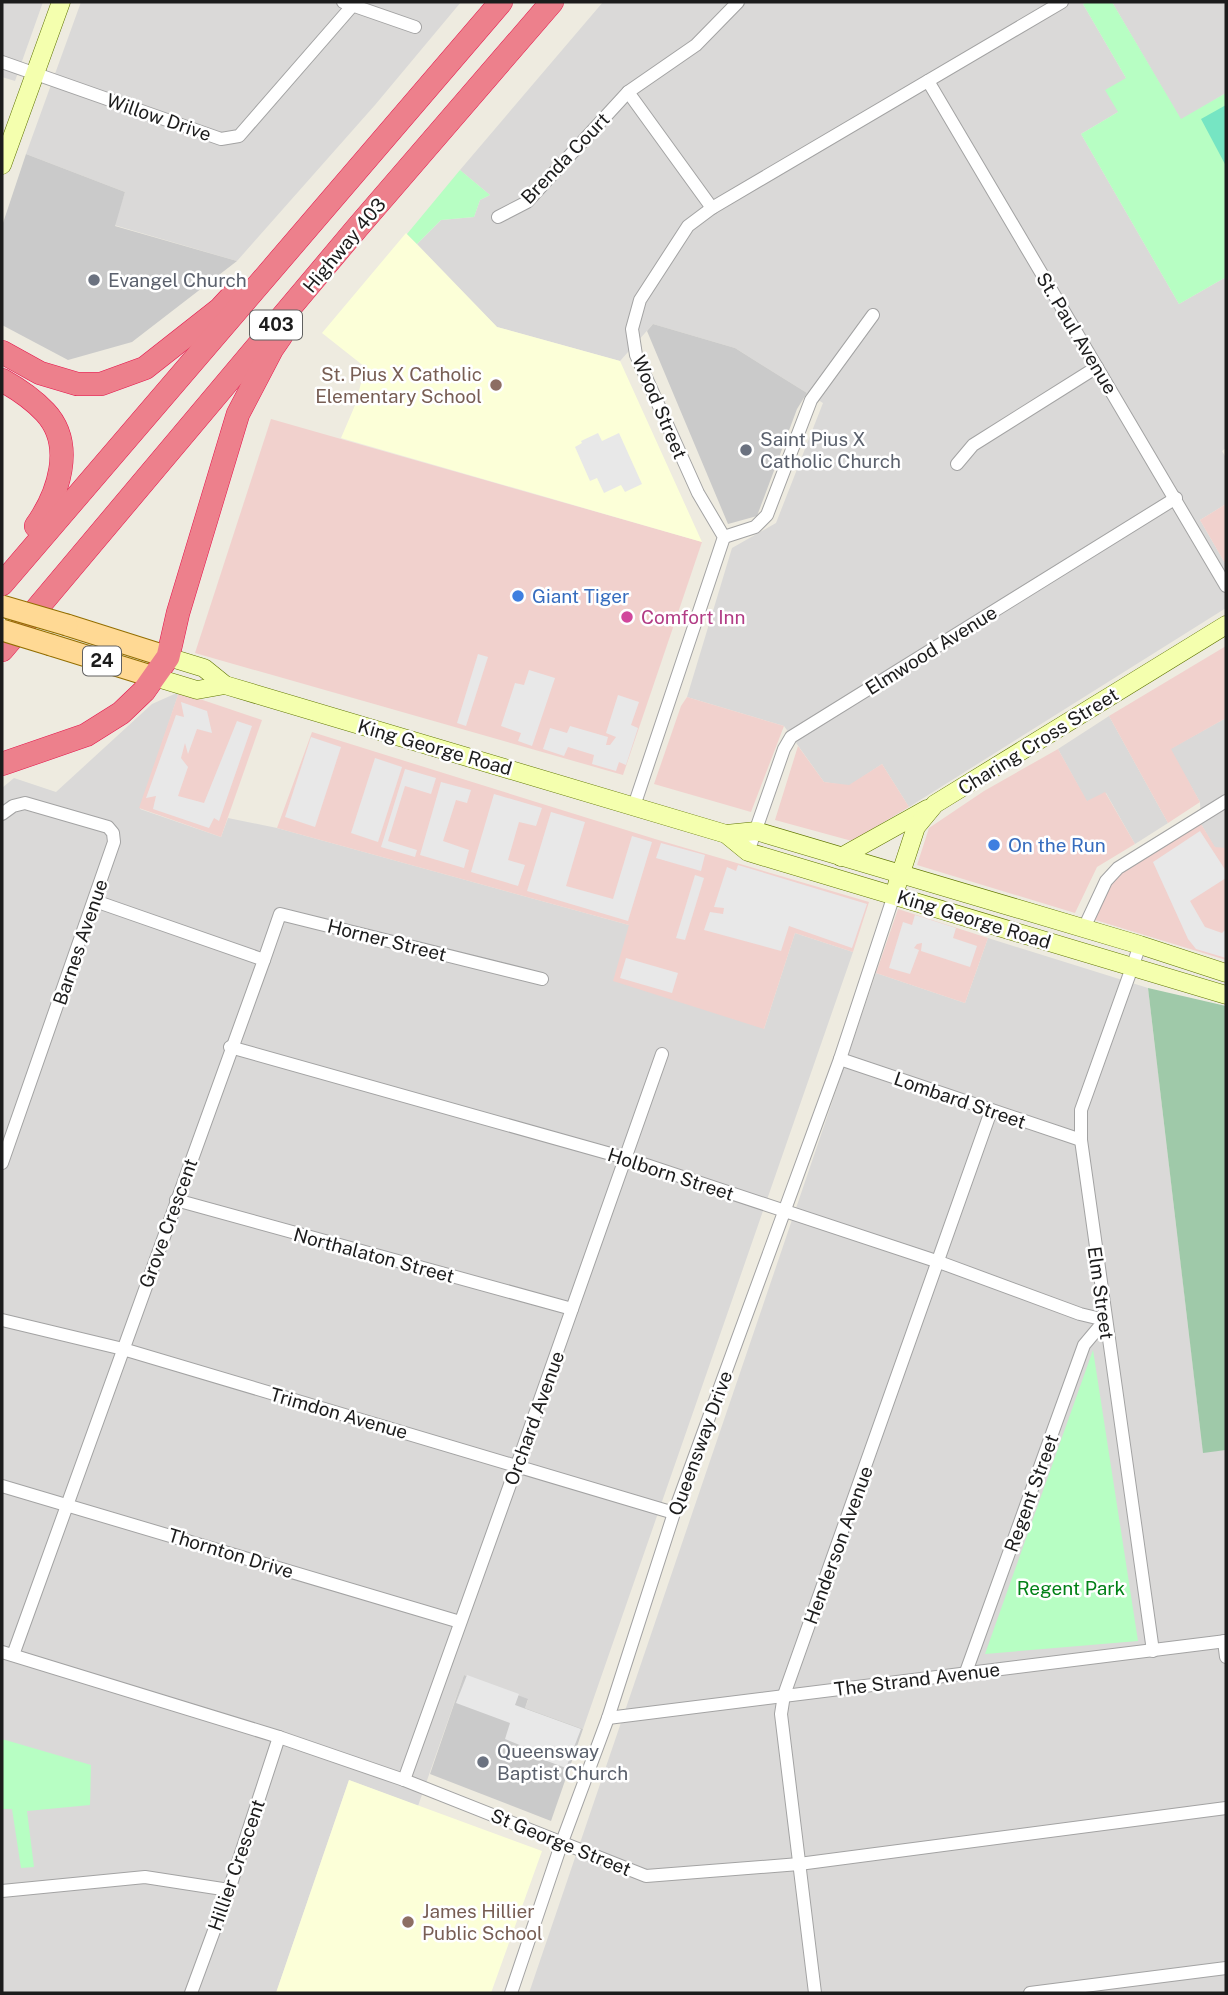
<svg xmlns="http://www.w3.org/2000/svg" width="1228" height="1995" viewBox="0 0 1228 1995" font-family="'Public Sans',sans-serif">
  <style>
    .residential { fill: #dad9d8 }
    .commercial { fill: #f1d1cd }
    .education { fill: #fcffd8 }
    .religious { fill: #cacaca }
    .cemetery { fill: #9fc9a9 }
    .park { fill: #b7fec3 }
    .pitch { fill: #76e5c3 }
    .parking { fill: #e8e8e8 }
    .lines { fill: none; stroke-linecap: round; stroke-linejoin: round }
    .street-casing { stroke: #a3a3a3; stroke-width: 14 }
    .secondary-casing { stroke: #5f7500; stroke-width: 19 }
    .primary-casing { stroke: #936e00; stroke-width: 23 }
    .highway-casing { stroke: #e4154c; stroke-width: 24 }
    .street { stroke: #fff; stroke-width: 12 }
    .secondary { stroke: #f4ffae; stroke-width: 18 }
    .primary { stroke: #ffd994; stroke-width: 21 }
    .highway { stroke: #ed808c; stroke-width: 23 }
    .primary-bridge-casing { stroke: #936e00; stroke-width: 23; stroke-linecap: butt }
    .primary-bridge { stroke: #ffd994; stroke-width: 21 }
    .worship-dot { fill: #6b7280; stroke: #fff; stroke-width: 2.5 }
    .education-dot { fill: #8d6e63; stroke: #fff; stroke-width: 2.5 }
    .shop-dot { fill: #3f7fe0; stroke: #fff; stroke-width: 2.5 }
    .hotel-dot { fill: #d1479c; stroke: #fff; stroke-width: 2.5 }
    .labels { text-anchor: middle; stroke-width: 5; stroke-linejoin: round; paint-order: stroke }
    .shield { fill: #fff; stroke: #606060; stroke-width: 2 }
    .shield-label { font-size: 18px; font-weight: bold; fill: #1c1c1c }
    .street-label { font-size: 19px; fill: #1c1c1c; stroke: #fff }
    .worship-label { font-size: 19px; fill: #5b616d; stroke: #fff; text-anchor: start }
    .education-label { font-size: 19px; fill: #785e54; stroke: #fff; text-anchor: end }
    .shop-label { font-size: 19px; fill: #366cbe; stroke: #fff; text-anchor: start }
    .hotel-label { font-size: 19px; fill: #b23c85; stroke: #fff; text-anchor: start }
    .park-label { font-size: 19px; fill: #028117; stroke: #fff }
  </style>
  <rect width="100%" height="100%" fill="#eeebe0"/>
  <g class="residential">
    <polygon points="2,2 43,2 15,81 2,77"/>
    <polygon points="81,2 461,2 375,105 237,261 114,225 125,192 26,154"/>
    <polygon points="603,2 1087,2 1083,4 1126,78 1118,112 1081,134 1179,304 1226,277 1226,448 1222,451 1226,458 1226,504 1200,520 1226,565 1226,608 909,807 882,764 849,786 824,782 784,726 687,697 732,548 776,523 823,403 735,348 653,324 620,361 497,327 417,244 441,220 474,217 480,200 490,195 460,170"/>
    <polygon points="1112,2 1226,2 1226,93 1181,120"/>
    <polygon points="179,692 140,809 221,837 228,818 277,828 629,925 764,1029 795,933 853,952 583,1729 525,1708 528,1700 464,1675 418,1806 349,1780 276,1993 2,1993 2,788 14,778 56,792 152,704"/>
    <polygon points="1109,716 1168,823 1135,844 1106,793 1087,802 1058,749"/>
    <polygon points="1226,718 1226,848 1215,848 1201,824 1200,802 1170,749"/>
    <polygon points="988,938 1148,988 1203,1452 1226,1450 1226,1993 529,1993 876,973 965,1003"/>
  </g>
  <g class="commercial">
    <polygon points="271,419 702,542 623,775 195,653"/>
    <polygon points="1226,504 1226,565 1200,520"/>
    <polygon points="1226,646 1226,718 1171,749 1200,802 1168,823 1109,716"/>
    <polygon points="179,692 262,720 221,837 139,808"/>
    <polygon points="687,697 784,726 751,812 654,784 681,706"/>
    <polygon points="312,732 655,839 869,902 853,952 795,933 764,1029 613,981 629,925 277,828"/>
    <polygon points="798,746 824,782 849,785 882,764 909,807 852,841 775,820"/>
    <polygon points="1058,749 1087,801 1105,792 1135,844 1097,867 1075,913 917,865 929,828 984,791"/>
    <polygon points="1201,824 1215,847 1226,848 1226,960 1092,919 1111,880"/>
    <polygon points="898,909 988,938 965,1003 876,973"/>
  </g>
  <g class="education">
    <polygon points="406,233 497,327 620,361 702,542 341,438 356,403 365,367 322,333"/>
    <polygon points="349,1780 542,1851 491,1993 276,1993"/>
  </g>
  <g class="religious">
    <polygon points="26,154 125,192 115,226 237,261 132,342 68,360 2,325 2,226"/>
    <polygon points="653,324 735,348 807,393 797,409 757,516 728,524 647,331"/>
    <polygon points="464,1675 528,1699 525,1708 583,1729 551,1821 430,1774"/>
  </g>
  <polygon class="cemetery" points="1148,988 1226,1006 1226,1450 1203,1453"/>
  <g class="park">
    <polygon points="1087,2 1112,2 1181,119 1226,93 1226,277 1179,304 1081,134 1118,112 1105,90 1126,78 1083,4"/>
    <polygon points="460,170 490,195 480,200 474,217 441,220 417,244 407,234"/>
    <polygon points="1093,1350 1138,1641 985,1654"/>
    <polygon points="2,1739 91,1765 90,1805 27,1811 34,1867 21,1868 12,1809 2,1809"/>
  </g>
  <polygon class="pitch" points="1226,105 1226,166 1201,119"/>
  <g class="parking">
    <polygon points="598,433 602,441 619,433 642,484 625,492 621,485 604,493 597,478 590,481 575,447 582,443 581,441"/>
    <polygon points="478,654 488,657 466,726 457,723"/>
    <polygon points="529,670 555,678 532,746 518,741 521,733 501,726 515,683 524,685"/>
    <polygon points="618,695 639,702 631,725 638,728 626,765 619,762 616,771 592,764 594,755 568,747 564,756 543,749 550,728 567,733 570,726 608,737 606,745 610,745 616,737 606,733"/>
    <polygon points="181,702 207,711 212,733 197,729 188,754 185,743 181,758 188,767 178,796 204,803 237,721 252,726 219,821 214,818 209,828 153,809 156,796 146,798 176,715 184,717"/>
    <polygon points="311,737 341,747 315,827 285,817"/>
    <polygon points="375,758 402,767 378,842 351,833"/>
    <polygon points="405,769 436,778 431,794 405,786 388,841 417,850 415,857 381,847"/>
    <polygon points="441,782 471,790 467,803 456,800 443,841 469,850 464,868 420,855"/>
    <polygon points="494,794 542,808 536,826 519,822 508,860 525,865 518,886 471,872"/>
    <polygon points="551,812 585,822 566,886 613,899 632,836 652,842 628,921 527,891"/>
    <polygon points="1200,831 1226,871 1226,878 1190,901 1205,927 1222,933 1226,929 1226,958 1196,949 1188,939 1153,862"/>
    <polygon points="661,843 705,855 701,871 656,858"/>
    <polygon points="738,865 867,904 852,948 789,926 781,951 704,930 710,912 723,914 724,908 714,907 727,867 736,871"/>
    <polygon points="695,875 704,878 685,940 676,938"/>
    <polygon points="915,915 956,928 953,938 977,946 970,967 921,951 922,943 917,944 914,948 919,950 910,974 889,968 903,922 912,925"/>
    <polygon points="626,958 678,973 672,993 620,978"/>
    <polygon points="467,1675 519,1694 515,1705 581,1729 566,1768 520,1751 522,1746 505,1739 510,1723 456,1703"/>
  </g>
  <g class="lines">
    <g class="street-casing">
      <g id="street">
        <polyline points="343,2 415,27"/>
        <polyline points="2,62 221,139 239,136 353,5"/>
        <polyline points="928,81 1226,586"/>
        <polyline points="628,92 712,208"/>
        <polyline points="498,217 527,202 628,92 696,45 738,2"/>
        <polyline points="957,464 973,445 1097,367"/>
        <polyline points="724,537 755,527 767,515 811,400 873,315"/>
        <polyline points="634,806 724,537 698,493 636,355 632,329 640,300 688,226 712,208 1062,2"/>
        <polyline points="2,814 13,806 25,803 108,827 113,833 114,842 2,1163"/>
        <polyline points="748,852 784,749 791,737 1176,498"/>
        <polyline points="1084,928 1106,881 1118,868 1226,801"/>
        <polyline points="1140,945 1081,1110 1081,1140 1153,1651"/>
        <polyline points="264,960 280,914 542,979"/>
        <polyline points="230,1047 625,1158 939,1262 1080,1314 1105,1320 1084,1345 966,1672"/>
        <polyline points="840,1059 1081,1140"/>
        <polyline points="176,1200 572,1309"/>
        <polyline points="2,1320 123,1349 674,1513"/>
        <polyline points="2,1486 460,1622"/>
        <polyline points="1224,1641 1226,1657"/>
        <polyline points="2,1652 279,1737 404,1780 646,1876 799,1864 1226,1808"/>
        <polyline points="13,1655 264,960 95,901"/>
        <polyline points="608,1718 1226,1641"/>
        <polyline points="404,1780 517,1465 662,1054"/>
        <polyline points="2,1891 145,1877 229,1890"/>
        <polyline points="191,1993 229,1890 279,1737"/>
        <polyline points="511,1993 562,1842 608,1718 674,1513 840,1059 894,895"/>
        <polyline points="815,1993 781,1714 784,1695 991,1111"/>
        <polyline points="1030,1993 1226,1968"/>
      </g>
    </g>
    <g class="secondary-casing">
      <g id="secondary">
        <polyline points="2,165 61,2"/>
        <polyline points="168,657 204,668 225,685 726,834 748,852 1226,995"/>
        <polyline points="154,677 197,690 225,685"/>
        <polyline points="726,834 756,831 1140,945 1226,973"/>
        <polyline points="841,857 927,809"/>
        <polyline points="897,885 916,827 935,804 1226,625"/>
      </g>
    </g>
    <g class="primary-casing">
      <g id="primary">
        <polyline points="67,625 168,657"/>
        <polyline points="51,645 154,677"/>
      </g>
    </g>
    <g class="highway-casing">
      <g id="highway">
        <polyline points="2,352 40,373 77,384 101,384 145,368 220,309 232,296"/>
        <path d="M2,380C18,389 32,398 45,412C76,445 58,495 36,526"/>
        <polyline points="2,584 501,2"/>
        <polyline points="2,650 357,228 552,2"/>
        <polyline points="2,764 86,735 121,713 144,691 168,657 178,613 238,414 272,349 281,336"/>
      </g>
    </g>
    <use href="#street" class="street"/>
    <use href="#secondary" class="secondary"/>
    <use href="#primary" class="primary"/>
    <use href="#highway" class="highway"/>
    <g class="primary-bridge-casing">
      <g id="primary-bridge">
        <polyline points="2,606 67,625"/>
        <polyline points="2,630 51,645"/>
      </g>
    </g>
    <use href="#primary-bridge" class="primary-bridge"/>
  </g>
  <g class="worship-dot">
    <circle cx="94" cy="280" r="7"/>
    <circle cx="746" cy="450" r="7"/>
    <circle cx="483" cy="1762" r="7"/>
  </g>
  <g class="education-dot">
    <circle cx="496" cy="385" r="7"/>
    <circle cx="408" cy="1922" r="7"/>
  </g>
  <g class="shop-dot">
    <circle cx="518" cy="596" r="7"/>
    <circle cx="994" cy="845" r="7"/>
  </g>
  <circle class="hotel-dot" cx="627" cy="617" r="7"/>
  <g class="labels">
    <g class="shield">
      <rect x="250" y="310.5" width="52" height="29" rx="5"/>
      <rect x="83" y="646.5" width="38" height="29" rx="5"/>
    </g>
    <g class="shield-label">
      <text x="276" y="331">403</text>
      <text x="102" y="667">24</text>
    </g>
    <g class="street-label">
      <text transform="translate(159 117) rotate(19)" y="7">Willow Drive</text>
      <text transform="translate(565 158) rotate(-46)" y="7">Brenda Court</text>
      <text transform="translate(344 245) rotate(-50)" y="7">Highway 403</text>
      <text transform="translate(1077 333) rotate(59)" y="7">St. Paul Avenue</text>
      <text transform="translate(660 407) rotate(67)" y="7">Wood Street</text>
      <text transform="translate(931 650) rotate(-32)" y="7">Elmwood Avenue</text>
      <text transform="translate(1038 741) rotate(-32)" y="7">Charing Cross Street</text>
      <text transform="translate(435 747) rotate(16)" y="7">King George Road</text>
      <text transform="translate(974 919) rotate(17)" y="7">King George Road</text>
      <text transform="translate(387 940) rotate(14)" y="7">Horner Street</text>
      <text transform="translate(80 942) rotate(-71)" y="7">Barnes Avenue</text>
      <text transform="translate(960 1100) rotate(19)" y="7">Lombard Street</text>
      <text transform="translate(671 1174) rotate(18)" y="7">Holborn Street</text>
      <text transform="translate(168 1223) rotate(-70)" y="7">Grove Crescent</text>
      <text transform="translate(374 1255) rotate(15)" y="7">Northalaton Street</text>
      <text transform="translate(1101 1293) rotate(82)" y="7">Elm Street</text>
      <text transform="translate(339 1413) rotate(16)" y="7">Trimdon Avenue</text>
      <text transform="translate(534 1418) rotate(-70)" y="7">Orchard Avenue</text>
      <text transform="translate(700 1443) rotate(-70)" y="7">Queensway Drive</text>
      <text transform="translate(1031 1493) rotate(-70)" y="7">Regent Street</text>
      <text transform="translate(838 1545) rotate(-70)" y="7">Henderson Avenue</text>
      <text transform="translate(231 1553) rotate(17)" y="7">Thornton Drive</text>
      <text transform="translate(917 1679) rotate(-7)" y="7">The Strand Avenue</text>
      <text transform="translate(561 1842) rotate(22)" y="7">St George Street</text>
      <text transform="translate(236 1865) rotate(-71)" y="7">Hillier Crescent</text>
    </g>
    <g class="worship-label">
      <text x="108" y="287">Evangel Church</text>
      <text x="760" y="446">Saint Pius X<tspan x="760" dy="22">Catholic Church</tspan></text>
      <text x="497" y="1758">Queensway<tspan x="497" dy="22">Baptist Church</tspan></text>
    </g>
    <g class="education-label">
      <text x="482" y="381">St. Pius X Catholic<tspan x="482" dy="22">Elementary School</tspan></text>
      <text x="422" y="1918" text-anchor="start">James Hillier<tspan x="422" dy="22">Public School</tspan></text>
    </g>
    <g class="shop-label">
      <text x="532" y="603">Giant Tiger</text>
      <text x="1008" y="852">On the Run</text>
    </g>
    <g class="hotel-label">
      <text x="641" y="624">Comfort Inn</text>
    </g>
    <g class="park-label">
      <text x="1071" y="1595">Regent Park</text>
    </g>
  </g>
  <rect width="1228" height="1995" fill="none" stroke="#1c1c1c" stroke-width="7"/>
</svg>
